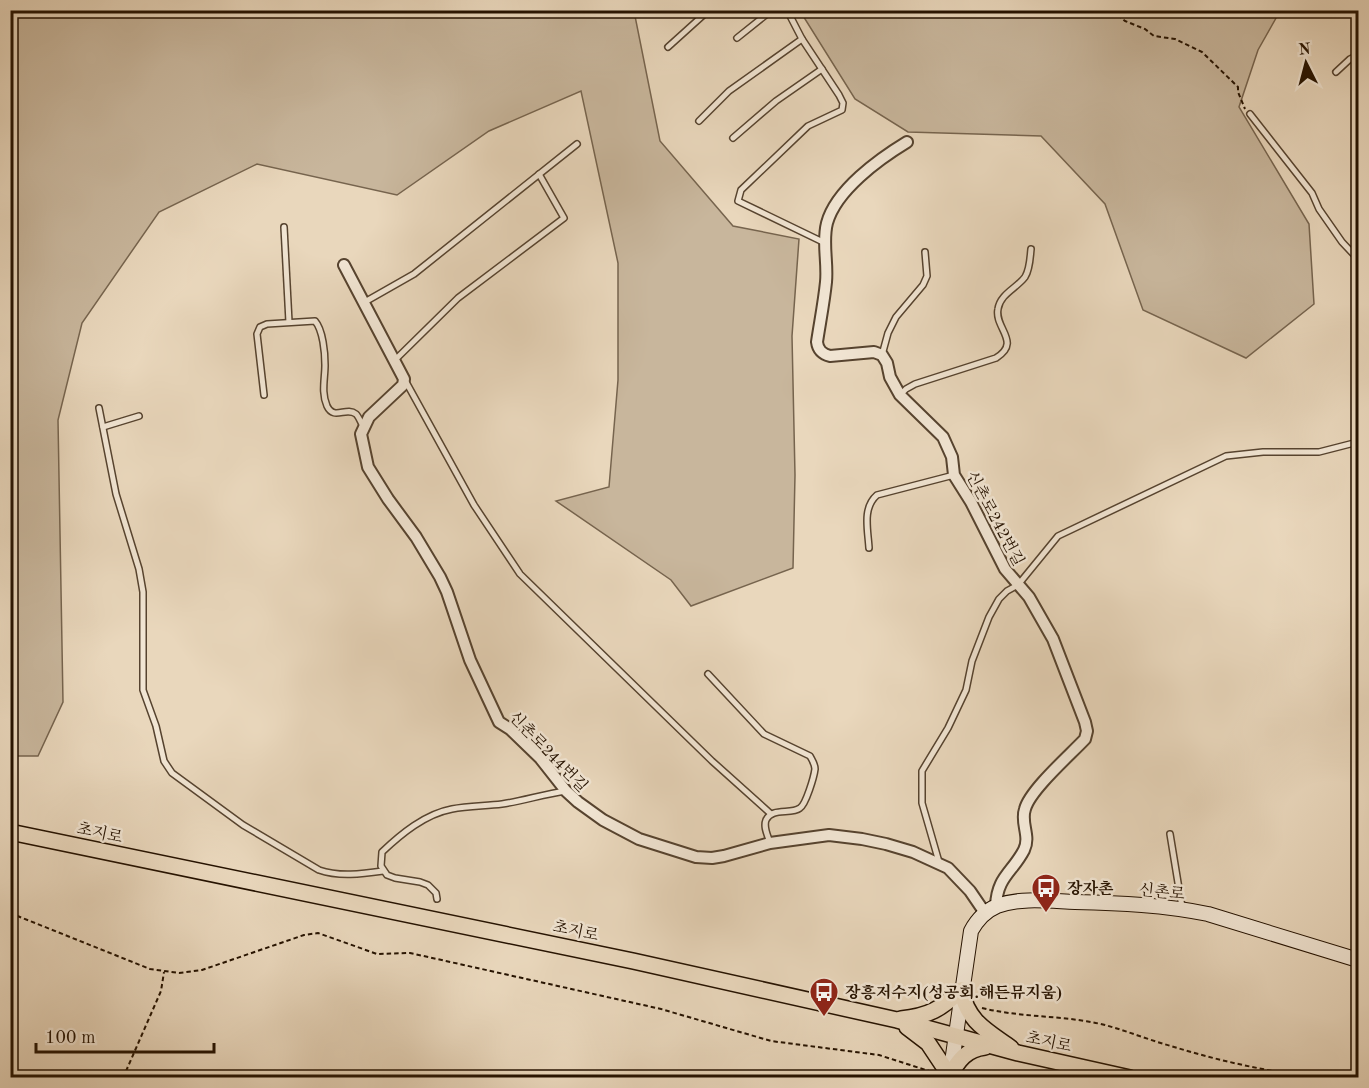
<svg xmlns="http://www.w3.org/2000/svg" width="1369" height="1088" viewBox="0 0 1369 1088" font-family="'Old Standard TT','Noto Serif KR',serif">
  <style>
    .green { fill: #c8b69c; stroke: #76644e; stroke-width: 1.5 }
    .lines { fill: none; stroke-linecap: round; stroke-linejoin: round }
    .lane-casing { stroke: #56432f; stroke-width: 8 }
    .street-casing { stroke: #56432f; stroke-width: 14 }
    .secondary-casing { stroke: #251200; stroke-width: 16 }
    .primary-casing { stroke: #251200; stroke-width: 18 }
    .path { stroke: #251200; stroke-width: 2; stroke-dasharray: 4.5 3; stroke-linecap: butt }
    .lane { stroke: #f1e5d3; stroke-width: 5 }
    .street { stroke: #f1e5d3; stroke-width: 10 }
    .secondary { stroke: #f1e5d3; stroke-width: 14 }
    .primary { stroke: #e9d7bc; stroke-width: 15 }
    .labels { text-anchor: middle; stroke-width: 5; stroke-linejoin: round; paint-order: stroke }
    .street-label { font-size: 16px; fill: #251200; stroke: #f1e5d3 }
    .poi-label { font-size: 16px; font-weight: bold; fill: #251200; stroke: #f1e5d3; text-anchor: start }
  </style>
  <rect width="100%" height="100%" fill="#e9d7bc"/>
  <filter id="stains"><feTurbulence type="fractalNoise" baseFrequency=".00333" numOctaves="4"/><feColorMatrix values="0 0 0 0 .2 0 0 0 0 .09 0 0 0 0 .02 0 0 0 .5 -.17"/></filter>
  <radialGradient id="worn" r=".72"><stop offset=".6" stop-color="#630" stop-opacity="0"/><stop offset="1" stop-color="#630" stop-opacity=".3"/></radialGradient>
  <g class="green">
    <polygon points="11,10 634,11 660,141 733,226 799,239 792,336 795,475 793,568 691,606 671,580 556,501 609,487 618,380 618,263 581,91 489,131 397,195 257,164 159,212 82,323 58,420 63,702 38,756 11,756"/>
    <polygon points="800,11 1280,11 1258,50 1239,107 1309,224 1314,304 1246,358 1143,310 1105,204 1041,136 908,132 855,99"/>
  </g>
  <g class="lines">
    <g class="lane-casing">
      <g id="lane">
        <polyline points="787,10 802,39 839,95 843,103 842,110 808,126 741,190 738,201 825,243"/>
        <polyline points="737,38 772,10"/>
        <polyline points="668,47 709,10"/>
        <polyline points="1336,72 1350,59 1358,55"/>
        <polyline points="1250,114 1312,193 1319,209 1342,242 1358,259"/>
        <polyline points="699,121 729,91 802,39"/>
        <polyline points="733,138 776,101 822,69"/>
        <polyline points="284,227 289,322"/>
        <polyline points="363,303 414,274 577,144"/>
        <polyline points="882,355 888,333 896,317 923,285 927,276 925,252"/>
        <polyline points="395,360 458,298 564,218 539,174"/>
        <polyline points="406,382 474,505 520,574 712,761 771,814"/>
        <path d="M264,395L257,334L260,327L267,324L315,321C323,330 325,353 325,365C325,379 321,392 327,406C334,421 346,406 356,414C359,417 361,423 363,426"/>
        <path d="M900,395L906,389L915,384L996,358C1022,342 994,328 998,309C1000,294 1017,288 1025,277C1030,269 1030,258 1031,249"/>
        <path d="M99,408L116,494L139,569L143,592V690L156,726L164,761L172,773L243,825L319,870C339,877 362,874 383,871"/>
        <polyline points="103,427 139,416"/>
        <path d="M869,548C868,530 862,508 877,495L954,475"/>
        <path d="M708,674L764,734L810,756C812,760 815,764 815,769C814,777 806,804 800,808C791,815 772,807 766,820C763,827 768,836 770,843"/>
        <polyline points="1170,834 1182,907"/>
        <polyline points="939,862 922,803 922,771 948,728 966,690 972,661 989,617 999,599 1007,591 1018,585 1058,536 1226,456 1263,452 1319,452 1358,442"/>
        <path d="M437,899L436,893L428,885L420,882L395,878L387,875L381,866L382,852C401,834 425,814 452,809C468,806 486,806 502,804C523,801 544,794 566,791"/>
      </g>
    </g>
    <g class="street-casing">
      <g id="street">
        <path d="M907,142C879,159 836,190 827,223C822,242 828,262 826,282C824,302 820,322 817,342C818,350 822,354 830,356L874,352L882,355L887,363L890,377L900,395L943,437L952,457L954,475L971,502L1005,569L1029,597L1053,639L1085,722L1087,731L1085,739C1070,755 1030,790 1025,809C1020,823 1031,836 1024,850C1012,873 997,877 996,906"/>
        <polyline points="344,265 404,379 403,385 369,417 361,434 368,467 388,499 416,537 440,577 447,592 470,660 499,722 510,729 540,758 566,791 578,802 603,820 639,839 696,857 712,858 724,856 770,843 829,835 862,839 886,844 913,852 948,868 970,891 985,913"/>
      </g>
    </g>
    <g class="secondary-casing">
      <path id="secondary" d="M950,1076L971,931C977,920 985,911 997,906C1021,897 1050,901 1075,902C1120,903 1164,905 1208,914L1358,960"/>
    </g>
    <g class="primary-casing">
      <g id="primary">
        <polyline points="10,832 633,961 897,1020 1018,1053 1130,1078"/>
        <path d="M961,990C968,1022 986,1030 1011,1048"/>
        <path d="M901,1019C929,1016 941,1009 961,990"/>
        <polyline points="907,1027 928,1043 950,1076"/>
        <path d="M950,1076C958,1060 967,1049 985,1047"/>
      </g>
    </g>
    <g class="path">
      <polyline points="1112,10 1125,21 1145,29 1154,36 1175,39 1202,52 1238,87 1238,92 1245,109"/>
      <polyline points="10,913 150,969 179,973 202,970 304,935 318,933 377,954 410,953 661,1009 771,1041 879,1055 932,1072"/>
      <path d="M982,1008C1023,1018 1065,1015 1105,1025C1127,1031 1149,1040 1171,1046C1219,1061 1270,1072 1319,1078"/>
      <polyline points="10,1071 52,1078"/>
      <polyline points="967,1074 976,1078"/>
      <polyline points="123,1078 161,991 164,972"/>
    </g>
    <use href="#lane" class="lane"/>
    <use href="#street" class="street"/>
    <use href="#secondary" class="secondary"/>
    <use href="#primary" class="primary"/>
  </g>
  <defs>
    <g id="bus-pin" transform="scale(1.5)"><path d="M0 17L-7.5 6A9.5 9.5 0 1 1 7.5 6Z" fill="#8f2418" stroke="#f1e5d3"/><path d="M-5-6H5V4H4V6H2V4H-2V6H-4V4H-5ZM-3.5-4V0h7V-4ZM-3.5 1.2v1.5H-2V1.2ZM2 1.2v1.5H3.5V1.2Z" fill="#fff"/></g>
  </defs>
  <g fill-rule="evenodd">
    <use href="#bus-pin" x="1046" y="888"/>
    <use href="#bus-pin" x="824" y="992"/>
  </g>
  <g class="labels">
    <g class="street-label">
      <text transform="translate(996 518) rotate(62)" y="6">신촌로242번길</text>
      <text transform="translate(549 751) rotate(46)" y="6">신촌로244번길</text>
      <text transform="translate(100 832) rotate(12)" y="6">초지로</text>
      <text transform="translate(1162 891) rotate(6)" y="6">신촌로</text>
      <text transform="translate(576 930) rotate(12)" y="6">초지로</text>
      <text transform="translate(1049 1041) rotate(12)" y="6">초지로</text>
    </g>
    <g class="poi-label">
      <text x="1067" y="894">장자촌</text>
      <text x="845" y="998">장흥저수지(성공회.해든뮤지움)</text>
    </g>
  </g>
  <rect width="1369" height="1088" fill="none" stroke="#e9d7bc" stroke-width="36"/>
  <rect x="12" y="12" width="1345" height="1064" fill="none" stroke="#251200" stroke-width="3"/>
  <rect x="18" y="18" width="1333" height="1052" fill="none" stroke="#251200" stroke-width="1.5"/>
  <g transform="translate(1306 63) rotate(354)" stroke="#f1e5d3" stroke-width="4.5" paint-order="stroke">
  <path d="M0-4.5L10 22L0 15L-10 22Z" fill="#251200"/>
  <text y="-9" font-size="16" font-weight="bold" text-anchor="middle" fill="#251200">N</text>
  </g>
  <path d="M36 1043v9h178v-9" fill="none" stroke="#251200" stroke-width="3"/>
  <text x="45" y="1043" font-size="18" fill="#251200" stroke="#f1e5d3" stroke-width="4.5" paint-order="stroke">100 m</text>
  <rect width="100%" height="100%" filter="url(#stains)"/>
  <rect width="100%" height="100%" fill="url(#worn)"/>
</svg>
